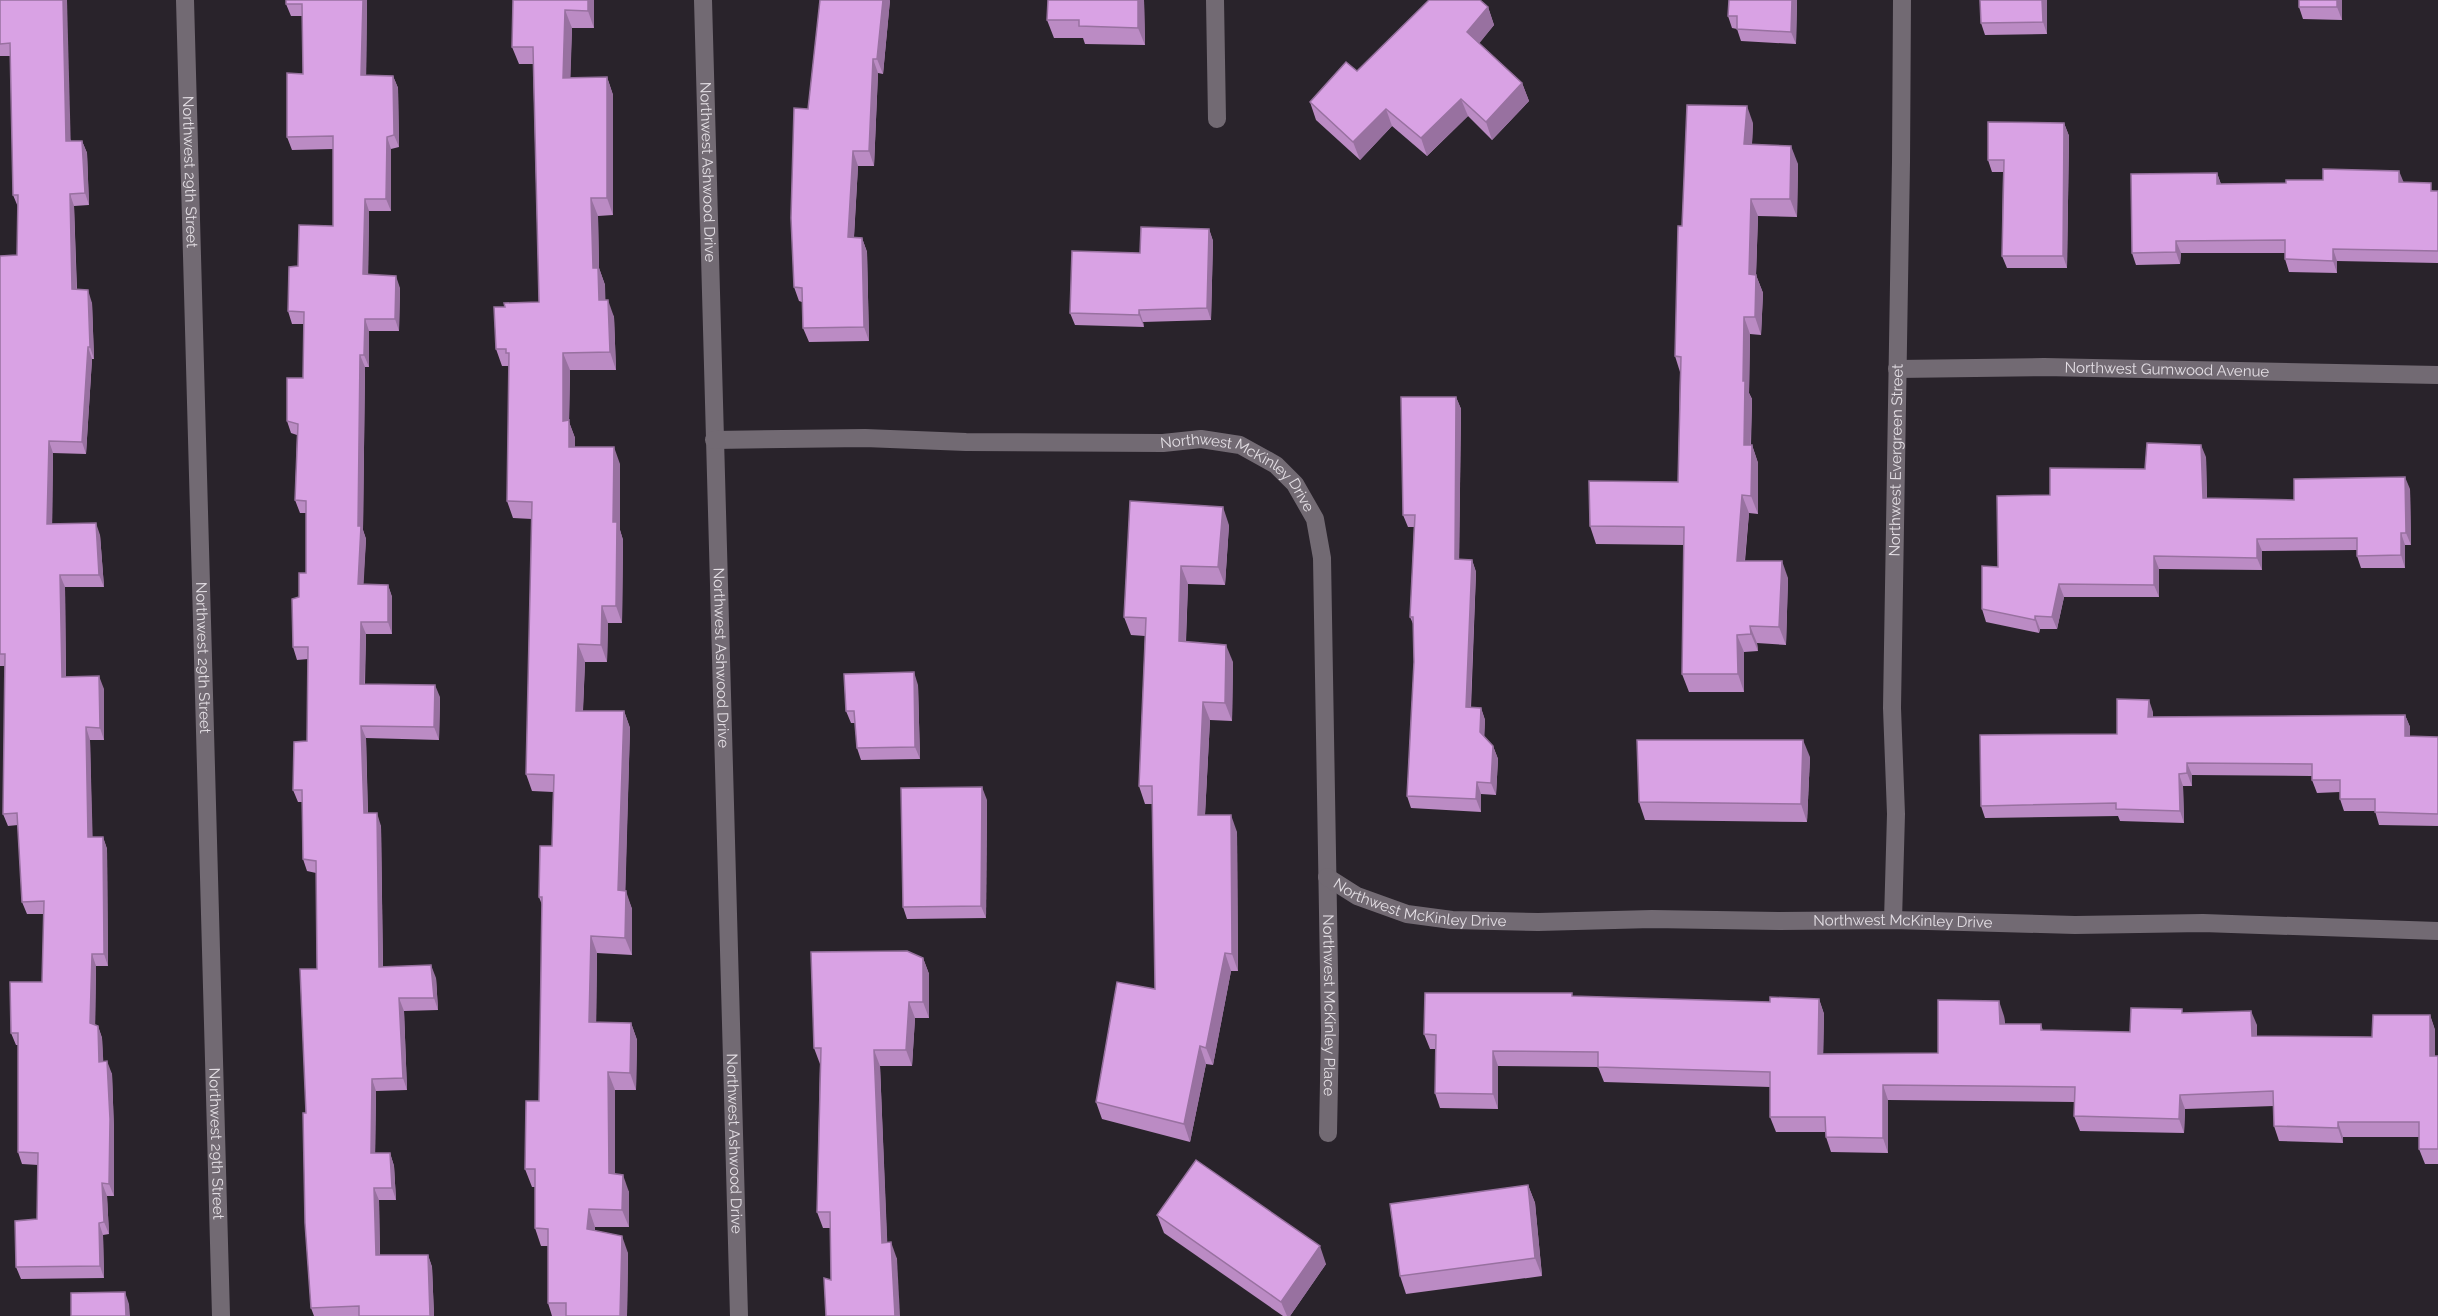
<svg xmlns="http://www.w3.org/2000/svg" width="2438" height="1316" viewBox="0 0 2438 1316" font-family="Raleway,sans-serif">
  <style>
    .lines { fill: none; stroke-linecap: round; stroke-linejoin: round }
    .minor { stroke: #726a73; stroke-width: 18 }
    .wall { fill: #bb8bc4 }
    .shaded-wall { fill: #9871a0 }
    .building { fill: #d9a2e4; stroke: #9871a0; stroke-width: 1.5 }
    .labels { text-anchor: middle; stroke-width: 6; stroke-linejoin: round; paint-order: stroke }
    .street-label { font-size: 15px; fill: #e3dee4; stroke: #29232b }
  </style>
  <rect width="100%" height="100%" fill="#29232b"/>
  <g class="lines">
    <g class="minor">
      <path id="s1" d="M185,0L221,1316"/>
      <path id="s2" d="M703,0L739,1316"/>
      <polyline points="1215,0 1217,119"/>
      <path id="s3" d="M1897,369L2044,367L2438,375"/>
      <path id="s4" d="M714,440L865,438L966,442L1163,443L1201,439L1240,445L1276,465L1295,484L1315,519L1322,558L1330,1030L1328,1133"/>
      <path id="s5" d="M1327,877L1357,896L1407,914L1452,920L1538,922L1652,919L1779,921L1893,920L2075,925L2203,923L2438,931"/>
      <path id="s6" d="M1893,920L1896,814L1892,708L1901,162L1902,0"/>
    </g>
  </g>
  <g class="wall">
    <polygon points="0,0 71,141 82,141 87,153 89,205 74,206 77,289 92,303 94,359 92,359 86,454 53,453 52,524 100,535 104,587 65,587 66,677 104,689 104,740 90,740 92,837 103,837 107,849 108,966 96,966 95,1025 98,1026 102,1038 103,1062 112,1074 114,1131 114,1196 107,1196 109,1234 103,1235 104,1278 21,1279 16,1267 37,1219 38,1165 22,1164 18,1152 18,1045 16,1045 11,1033 42,982 44,914 27,914 22,902 18,825 8,826 3,814 5,666 0,666 0,256 17,255 18,207 13,195 11,56 0,56"/>
    <polygon points="286,0 367,0 366,75 393,76 398,88 399,147 391,149 391,211 369,211 368,274 400,288 399,331 369,331 369,367 365,367 363,530 366,539 363,584 388,585 392,597 392,634 366,634 365,684 440,697 439,740 366,738 368,813 381,826 383,967 436,978 438,1010 404,1011 407,1090 376,1091 375,1153 390,1153 394,1166 396,1200 379,1200 380,1255 428,1255 432,1267 434,1316 314,1316 311,1308 306,1113 317,969 316,873 307,871 303,859 302,802 298,802 293,790 307,741 308,659 297,660 293,647 299,597 306,573 306,513 300,513 295,500 297,435 291,433 287,421 303,378 304,324 292,324 288,311 298,266 333,226 333,149 292,150 287,137 303,74 302,16 291,16 286,4"/>
    <polygon points="513,0 594,0 594,28 572,28 570,78 607,77 613,95 613,215 598,216 599,268 605,285 605,300 614,317 616,370 570,370 569,422 575,438 575,447 620,464 620,530 623,540 622,623 608,623 607,662 585,662 583,711 624,711 630,728 625,891 632,909 632,955 597,953 596,1022 631,1023 637,1040 636,1090 615,1090 615,1174 629,1192 629,1227 595,1227 595,1230 628,1253 627,1316 552,1316 548,1303 548,1246 541,1246 535,1228 535,1187 532,1187 525,1169 539,1101 542,905 539,897 552,846 553,792 532,791 526,774 532,519 513,518 507,501 509,366 502,366 496,349 505,307 539,302 533,64 519,64 512,47"/>
    <polygon points="890,0 883,74 878,73 874,166 858,166 854,237 862,238 867,252 869,341 809,342 803,328 802,302 799,301 794,287 808,109"/>
    <polygon points="1048,0 1144,0 1145,45 1085,44 1083,38 1054,38 1047,20"/>
    <polygon points="1797,0 1796,44 1741,41 1737,29 1732,28 1728,16"/>
    <polygon points="2047,0 2047,34 1985,35 1981,23"/>
    <polygon points="2342,0 2342,20 2303,19 2299,7"/>
    <polygon points="1488,7 1494,25 1479,43 1522,83 1529,101 1492,140 1468,116 1427,156 1392,126 1360,160 1316,120 1310,102 1357,71"/>
    <polygon points="1753,123 1752,144 1798,164 1797,217 1758,216 1756,275 1763,293 1761,335 1750,334 1749,393 1752,399 1751,445 1752,445 1758,463 1758,514 1749,513 1745,561 1788,578 1786,645 1757,643 1758,651 1744,652 1744,692 1689,692 1682,674 1684,545 1596,544 1590,526 1678,482 1680,372 1675,356 1682,226"/>
    <polygon points="2064,123 2069,136 2067,268 2007,268 2002,256 2003,172 1992,172 1988,160"/>
    <polygon points="2217,173 2221,184 2404,182 2434,191 2438,191 2438,263 2337,261 2337,273 2289,272 2285,259 2285,253 2181,253 2180,264 2136,265 2132,253"/>
    <polygon points="1209,229 1213,241 1211,320 1143,322 1144,327 1075,325 1070,313 1140,253"/>
    <polygon points="1456,397 1461,409 1459,559 1472,560 1476,572 1471,708 1481,708 1485,720 1484,737 1493,746 1498,759 1496,795 1481,794 1481,812 1411,808 1407,796 1414,662 1414,626 1410,617 1414,527 1408,527 1403,515"/>
    <polygon points="2206,457 2207,498 2294,500 2410,489 2411,545 2405,545 2405,568 2361,568 2357,556 2357,550 2262,551 2262,570 2159,569 2159,597 2064,597 2057,629 2040,629 2039,633 1986,622 1982,609 1998,567 2050,495 2145,469"/>
    <polygon points="1229,525 1225,585 1188,584 1186,642 1233,662 1232,721 1210,720 1205,815 1237,832 1238,971 1231,971 1213,1065 1206,1064 1190,1142 1102,1119 1096,1102 1155,989 1152,804 1145,804 1139,786 1145,636 1131,635 1124,617"/>
    <polygon points="918,685 920,759 861,760 857,748 855,723 851,723 846,711"/>
    <polygon points="2153,712 2153,717 2405,715 2410,727 2410,736 2438,737 2438,826 2379,825 2375,811 2344,811 2340,799 2340,792 2317,793 2312,780 2312,776 2192,775 2192,786 2183,786 2184,823 2120,821 2118,816 1985,818 1981,806 2117,734"/>
    <polygon points="1810,757 1807,822 1645,820 1639,802"/>
    <polygon points="987,800 986,918 907,919 903,907"/>
    <polygon points="923,958 929,974 929,1018 915,1018 912,1066 880,1066 887,1243 897,1259 831,1280 830,1228 823,1228 817,1212 820,1064 814,1048"/>
    <polygon points="1573,996 1770,1002 1819,999 1824,1014 1823,1054 1938,1053 2004,1016 2005,1024 2041,1024 2043,1031 2130,1032 2183,1013 2257,1025 2257,1036 2372,1037 2430,1015 2435,1030 2435,1056 2438,1056 2438,1164 2425,1164 2419,1149 2419,1137 2343,1137 2343,1143 2279,1141 2274,1126 2274,1106 2185,1109 2184,1133 2080,1131 2074,1116 2075,1102 1888,1100 1888,1153 1831,1152 1826,1137 1826,1132 1776,1132 1770,1117 1770,1087 1604,1082 1598,1067 1498,1066 1498,1109 1440,1108 1435,1093 1435,1049 1430,1049 1424,1034"/>
    <polygon points="1528,1185 1535,1203 1542,1276 1406,1294 1400,1276"/>
    <polygon points="1157,1215 1326,1264 1290,1316 1283,1316 1164,1233"/>
  </g>
  <g class="shaded-wall">
    <polygon points="63,0 67,0 71,153 66,141"/>
    <polygon points="363,0 367,0 366,87 361,75"/>
    <polygon points="588,0 594,0 594,28 588,11"/>
    <polygon points="883,0 890,0 883,74 877,59"/>
    <polygon points="1138,0 1144,0 1145,45 1138,28"/>
    <polygon points="1792,0 1797,0 1796,44 1791,32"/>
    <polygon points="2042,0 2047,0 2047,34 2043,22"/>
    <polygon points="2337,0 2342,0 2342,20 2337,7"/>
    <polygon points="1488,7 1494,25 1474,50 1467,32"/>
    <polygon points="565,10 572,28 570,95 563,78"/>
    <polygon points="873,59 878,73 874,166 869,151"/>
    <polygon points="393,76 398,88 399,147 394,135"/>
    <polygon points="607,77 613,95 613,215 607,198"/>
    <polygon points="1522,83 1529,101 1492,140 1486,122"/>
    <polygon points="1461,99 1468,116 1427,156 1421,138"/>
    <polygon points="1747,106 1753,123 1751,162 1744,144"/>
    <polygon points="1386,109 1392,126 1360,160 1353,142"/>
    <polygon points="2064,123 2069,136 2067,268 2063,256"/>
    <polygon points="387,137 391,149 391,211 386,199"/>
    <polygon points="82,141 87,153 89,205 85,193"/>
    <polygon points="1791,146 1798,164 1797,217 1790,199"/>
    <polygon points="853,151 858,166 853,252 848,237"/>
    <polygon points="2399,171 2404,183 2399,182"/>
    <polygon points="2217,173 2221,185 2217,184"/>
    <polygon points="70,194 74,206 77,301 72,289"/>
    <polygon points="591,198 598,216 599,268 605,285 606,317 599,300 593,268"/>
    <polygon points="365,199 369,211 368,287 363,274"/>
    <polygon points="1751,199 1758,216 1756,275 1763,293 1761,335 1755,317 1749,274"/>
    <polygon points="1209,229 1213,241 1211,320 1207,308"/>
    <polygon points="862,238 867,252 869,341 864,327"/>
    <polygon points="2176,241 2181,253 2180,264 2176,252"/>
    <polygon points="2333,249 2337,261 2337,273 2333,261"/>
    <polygon points="396,276 400,288 399,331 395,319"/>
    <polygon points="88,290 92,303 94,359 90,347"/>
    <polygon points="608,300 614,317 616,370 610,352"/>
    <polygon points="1139,310 1143,322 1144,327 1139,315"/>
    <polygon points="1744,317 1750,334 1749,393 1752,399 1750,462 1744,445 1743,381"/>
    <polygon points="365,319 369,331 369,367 364,355"/>
    <polygon points="88,347 92,359 86,454 82,442"/>
    <polygon points="563,353 570,370 569,422 575,438 575,464 569,447 563,421"/>
    <polygon points="360,355 365,367 363,530 366,539 363,596 358,584 358,526"/>
    <polygon points="1456,397 1461,409 1459,571 1455,559"/>
    <polygon points="49,441 53,453 52,537 47,524"/>
    <polygon points="1752,445 1758,463 1758,514 1751,496"/>
    <polygon points="2201,445 2206,457 2207,510 2203,498"/>
    <polygon points="614,447 620,464 620,530 623,540 622,623 616,606 613,522"/>
    <polygon points="2405,477 2410,489 2411,545 2406,533"/>
    <polygon points="1742,495 1749,513 1743,578 1737,561"/>
    <polygon points="1223,507 1229,525 1225,585 1218,567"/>
    <polygon points="96,523 100,535 104,587 99,575"/>
    <polygon points="2401,533 2405,545 2405,568 2401,555"/>
    <polygon points="2257,539 2262,551 2262,570 2257,558"/>
    <polygon points="2154,556 2159,569 2159,597 2154,585"/>
    <polygon points="1472,560 1476,572 1470,720 1466,707"/>
    <polygon points="1782,561 1788,578 1786,645 1779,627"/>
    <polygon points="1181,566 1188,584 1185,659 1179,641"/>
    <polygon points="60,575 65,587 66,690 62,677"/>
    <polygon points="2059,584 2064,597 2057,629 2052,617"/>
    <polygon points="388,585 392,597 392,634 388,622"/>
    <polygon points="602,606 608,623 607,662 601,645"/>
    <polygon points="2035,616 2040,629 2039,633 2035,620"/>
    <polygon points="361,622 366,634 364,696 360,684"/>
    <polygon points="1750,626 1757,643 1758,651 1751,634"/>
    <polygon points="1737,635 1744,652 1744,692 1738,674"/>
    <polygon points="578,644 585,662 582,728 576,711"/>
    <polygon points="1226,645 1233,662 1232,721 1225,703"/>
    <polygon points="914,672 918,685 920,759 915,747"/>
    <polygon points="99,676 104,689 104,740 100,728"/>
    <polygon points="435,685 440,697 439,740 434,727"/>
    <polygon points="2149,700 2153,712 2152,730 2148,717"/>
    <polygon points="1203,702 1210,720 1204,833 1198,815"/>
    <polygon points="1481,708 1485,720 1484,744 1480,732"/>
    <polygon points="624,711 630,728 625,907 618,890"/>
    <polygon points="2405,715 2410,727 2410,748 2405,736"/>
    <polygon points="361,726 366,738 368,826 364,813"/>
    <polygon points="86,727 90,740 93,849 88,837"/>
    <polygon points="1803,740 1810,757 1807,822 1801,804"/>
    <polygon points="1493,746 1498,759 1496,795 1491,783"/>
    <polygon points="2187,763 2192,775 2192,786 2187,773"/>
    <polygon points="2179,774 2183,786 2184,823 2180,811"/>
    <polygon points="1477,782 1481,794 1481,812 1476,799"/>
    <polygon points="982,787 987,800 986,918 981,906"/>
    <polygon points="377,813 381,826 383,979 379,967"/>
    <polygon points="1231,815 1237,832 1238,971 1232,954"/>
    <polygon points="103,837 107,849 108,966 104,954"/>
    <polygon points="626,891 632,909 632,955 625,938"/>
    <polygon points="591,936 597,953 596,1039 589,1022"/>
    <polygon points="1225,953 1231,971 1213,1065 1206,1048"/>
    <polygon points="92,954 96,966 95,1036 90,1023"/>
    <polygon points="923,958 929,974 929,1018 923,1002"/>
    <polygon points="431,965 436,978 438,1010 434,998"/>
    <polygon points="399,998 404,1011 407,1090 403,1078"/>
    <polygon points="1819,999 1824,1014 1823,1068 1818,1054"/>
    <polygon points="1999,1001 2004,1016 2006,1039 2000,1024"/>
    <polygon points="909,1002 915,1018 912,1066 906,1050"/>
    <polygon points="2251,1011 2257,1025 2257,1051 2252,1036"/>
    <polygon points="2430,1015 2435,1030 2435,1071 2430,1056"/>
    <polygon points="631,1023 637,1040 636,1090 630,1073"/>
    <polygon points="98,1026 102,1038 104,1074 99,1062"/>
    <polygon points="1200,1046 1206,1064 1190,1142 1184,1124"/>
    <polygon points="874,1050 880,1066 888,1259 882,1243"/>
    <polygon points="1493,1051 1498,1066 1498,1109 1493,1094"/>
    <polygon points="107,1061 112,1074 114,1131 114,1196 109,1184"/>
    <polygon points="608,1072 615,1090 615,1190 609,1173"/>
    <polygon points="372,1079 376,1091 375,1165 371,1153"/>
    <polygon points="1883,1085 1888,1100 1888,1153 1883,1138"/>
    <polygon points="2180,1095 2185,1109 2184,1133 2179,1119"/>
    <polygon points="2338,1122 2343,1137 2343,1143 2338,1128"/>
    <polygon points="390,1153 394,1166 396,1200 392,1188"/>
    <polygon points="623,1175 629,1192 629,1227 622,1210"/>
    <polygon points="102,1183 107,1196 109,1234 104,1222"/>
    <polygon points="1528,1185 1535,1203 1542,1276 1535,1258"/>
    <polygon points="374,1188 379,1200 380,1267 376,1255"/>
    <polygon points="589,1209 595,1227 593,1246 587,1229"/>
    <polygon points="99,1223 103,1235 104,1278 100,1266"/>
    <polygon points="622,1236 628,1253 627,1316 620,1316"/>
    <polygon points="891,1242 897,1259 900,1316 895,1316"/>
    <polygon points="1320,1246 1326,1264 1290,1316 1287,1316 1281,1302"/>
    <polygon points="428,1255 432,1267 434,1316 430,1316"/>
    <polygon points="125,1292 129,1304 130,1316 126,1316"/>
  </g>
  <g class="building">
    <polygon points="0,0 63,0 66,141 82,141 85,193 70,194 72,289 88,290 90,347 88,347 82,442 49,441 47,524 96,523 99,575 60,575 62,677 99,676 100,728 86,727 88,837 103,837 104,954 92,954 90,1023 98,1026 99,1062 107,1061 110,1119 109,1184 102,1183 104,1222 99,1223 100,1266 16,1267 15,1221 37,1219 38,1153 18,1152 18,1033 11,1033 10,982 42,982 44,901 22,902 17,813 3,814 5,654 0,654 0,256 17,255 18,195 13,195 10,43 0,44"/>
    <polygon points="286,0 363,0 361,75 393,76 394,135 387,137 386,199 365,199 363,274 396,276 395,319 365,319 364,355 360,355 358,526 361,526 358,584 388,585 388,622 361,622 360,684 435,685 434,727 361,726 364,813 377,813 379,967 431,965 434,998 399,998 403,1078 372,1079 371,1153 390,1153 392,1188 374,1188 376,1255 428,1255 430,1316 359,1316 359,1306 311,1308 305,1223 303,1113 306,1113 300,969 317,969 316,861 303,859 302,790 293,790 294,742 307,741 308,647 293,647 292,599 299,597 299,573 306,573 306,501 295,500 298,424 287,421 287,378 303,378 304,312 288,311 289,267 298,266 299,225 333,226 333,136 287,137 287,73 303,74 302,4 286,4"/>
    <polygon points="513,0 588,0 588,11 565,10 563,78 607,77 607,198 591,198 593,268 598,268 599,300 608,300 610,352 563,353 563,421 569,420 569,447 614,447 613,522 617,522 616,606 602,606 601,645 578,644 576,711 624,711 618,890 626,891 625,938 591,936 589,1022 631,1023 630,1073 608,1072 609,1173 623,1175 622,1210 589,1209 587,1229 622,1236 620,1316 566,1316 566,1303 548,1303 548,1229 535,1228 535,1169 525,1169 526,1101 539,1101 542,897 539,897 540,846 552,846 554,775 526,774 532,502 507,501 509,353 506,353 506,349 496,349 494,307 505,307 504,303 539,302 533,47 512,47"/>
    <polygon points="820,0 883,0 877,59 873,59 869,151 853,151 848,237 862,238 864,327 803,328 802,288 794,287 791,218 794,108 808,109"/>
    <polygon points="1048,0 1138,0 1138,28 1079,26 1079,20 1047,20"/>
    <polygon points="1429,0 1480,0 1488,7 1467,32 1522,83 1486,122 1461,99 1421,138 1386,109 1353,142 1310,102 1346,62 1357,71"/>
    <polygon points="1729,0 1792,0 1791,32 1737,29 1737,16 1728,16"/>
    <polygon points="1980,0 2042,0 2043,22 1981,23"/>
    <rect x="2299" y="0" width="38" height="7"/>
    <polygon points="1687,105 1747,106 1744,144 1791,146 1790,199 1751,199 1749,274 1756,275 1755,317 1744,317 1743,381 1745,381 1744,445 1752,445 1751,496 1742,495 1737,561 1782,561 1779,627 1750,626 1751,634 1737,635 1738,674 1682,674 1684,527 1590,526 1589,481 1678,482 1681,357 1675,356 1678,226 1682,226"/>
    <polygon points="1988,122 2064,123 2063,256 2002,256 2004,160 1988,160"/>
    <polygon points="2323,169 2399,171 2399,182 2431,183 2431,191 2438,191 2438,251 2333,249 2333,261 2285,259 2285,240 2176,241 2176,252 2132,253 2131,174 2217,173 2217,184 2286,183 2286,180 2323,180"/>
    <polygon points="1141,227 1209,229 1207,308 1139,310 1139,315 1070,313 1072,251 1140,253"/>
    <polygon points="1401,397 1456,397 1455,559 1472,560 1466,707 1481,708 1480,732 1493,746 1491,783 1477,782 1476,799 1407,796 1414,662 1413,617 1410,617 1415,515 1403,515"/>
    <polygon points="2147,443 2201,445 2203,498 2294,500 2294,479 2405,477 2406,533 2401,533 2401,555 2357,556 2357,538 2257,539 2257,558 2154,556 2154,585 2059,584 2052,617 2035,616 2035,620 1982,609 1982,566 1998,567 1997,496 2050,495 2050,468 2145,469"/>
    <polygon points="1130,501 1223,507 1218,567 1181,566 1179,641 1226,645 1225,703 1203,702 1198,815 1231,815 1232,954 1225,953 1206,1048 1200,1046 1184,1124 1096,1102 1117,982 1155,989 1152,786 1139,786 1146,618 1124,617"/>
    <polygon points="914,672 915,747 857,748 854,711 846,711 844,674"/>
    <polygon points="2117,699 2149,700 2148,717 2405,715 2405,736 2438,737 2438,814 2375,812 2375,799 2340,799 2340,780 2312,780 2312,764 2187,763 2187,773 2179,774 2180,811 2116,809 2116,803 1981,806 1980,735 2117,734"/>
    <polygon points="1637,740 1803,740 1801,804 1639,802"/>
    <polygon points="982,787 981,906 903,907 901,788"/>
    <polygon points="907,951 923,958 923,1002 909,1002 906,1050 874,1050 882,1243 891,1242 895,1316 826,1316 824,1278 831,1280 830,1212 817,1212 821,1048 814,1048 811,952"/>
    <polygon points="1425,993 1572,993 1572,996 1770,1002 1770,997 1819,999 1818,1054 1938,1053 1938,1000 1999,1001 2000,1024 2041,1024 2041,1030 2130,1032 2131,1008 2182,1009 2182,1013 2251,1011 2252,1036 2372,1037 2373,1015 2430,1015 2430,1056 2438,1056 2438,1149 2419,1149 2419,1122 2338,1122 2338,1128 2274,1126 2273,1091 2180,1095 2179,1119 2074,1116 2075,1087 1883,1085 1883,1138 1826,1137 1825,1117 1770,1117 1770,1072 1598,1067 1598,1052 1493,1051 1493,1094 1435,1093 1436,1035 1424,1034"/>
    <polygon points="1196,1160 1320,1246 1281,1302 1157,1215"/>
    <polygon points="1528,1185 1535,1258 1400,1276 1390,1204"/>
    <polygon points="125,1292 126,1316 71,1316 71,1293"/>
  </g>
  <g class="labels">
    <g class="street-label">
      <text dy="5" stroke="none"><textPath href="#s1" startOffset="172">Northwest 29th Street</textPath></text>
      <text dy="5" stroke="none"><textPath href="#s2" startOffset="172">Northwest Ashwood Drive</textPath></text>
      <text dy="5" stroke="none"><textPath href="#s3" startOffset="270">Northwest Gumwood Avenue</textPath></text>
      <text dy="5" stroke="none"><textPath href="#s6" startOffset="460">Northwest Evergreen Street</textPath></text>
      <text dy="5" stroke="none"><textPath href="#s4" startOffset="536">Northwest McKinley Drive</textPath></text>
      <text dy="5" stroke="none"><textPath href="#s1" startOffset="658">Northwest 29th Street</textPath></text>
      <text dy="5" stroke="none"><textPath href="#s2" startOffset="658">Northwest Ashwood Drive</textPath></text>
      <text dy="5" stroke="none"><textPath href="#s5" startOffset="99">Northwest McKinley Drive</textPath></text>
      <text dy="5" stroke="none"><textPath href="#s5" startOffset="585">Northwest McKinley Drive</textPath></text>
      <text dy="5" stroke="none"><textPath href="#s4" startOffset="1122">Northwest McKinley Place</textPath></text>
      <text dy="5" stroke="none"><textPath href="#s1" startOffset="1144">Northwest 29th Street</textPath></text>
      <text dy="5" stroke="none"><textPath href="#s2" startOffset="1144">Northwest Ashwood Drive</textPath></text>
    </g>
  </g>
</svg>
